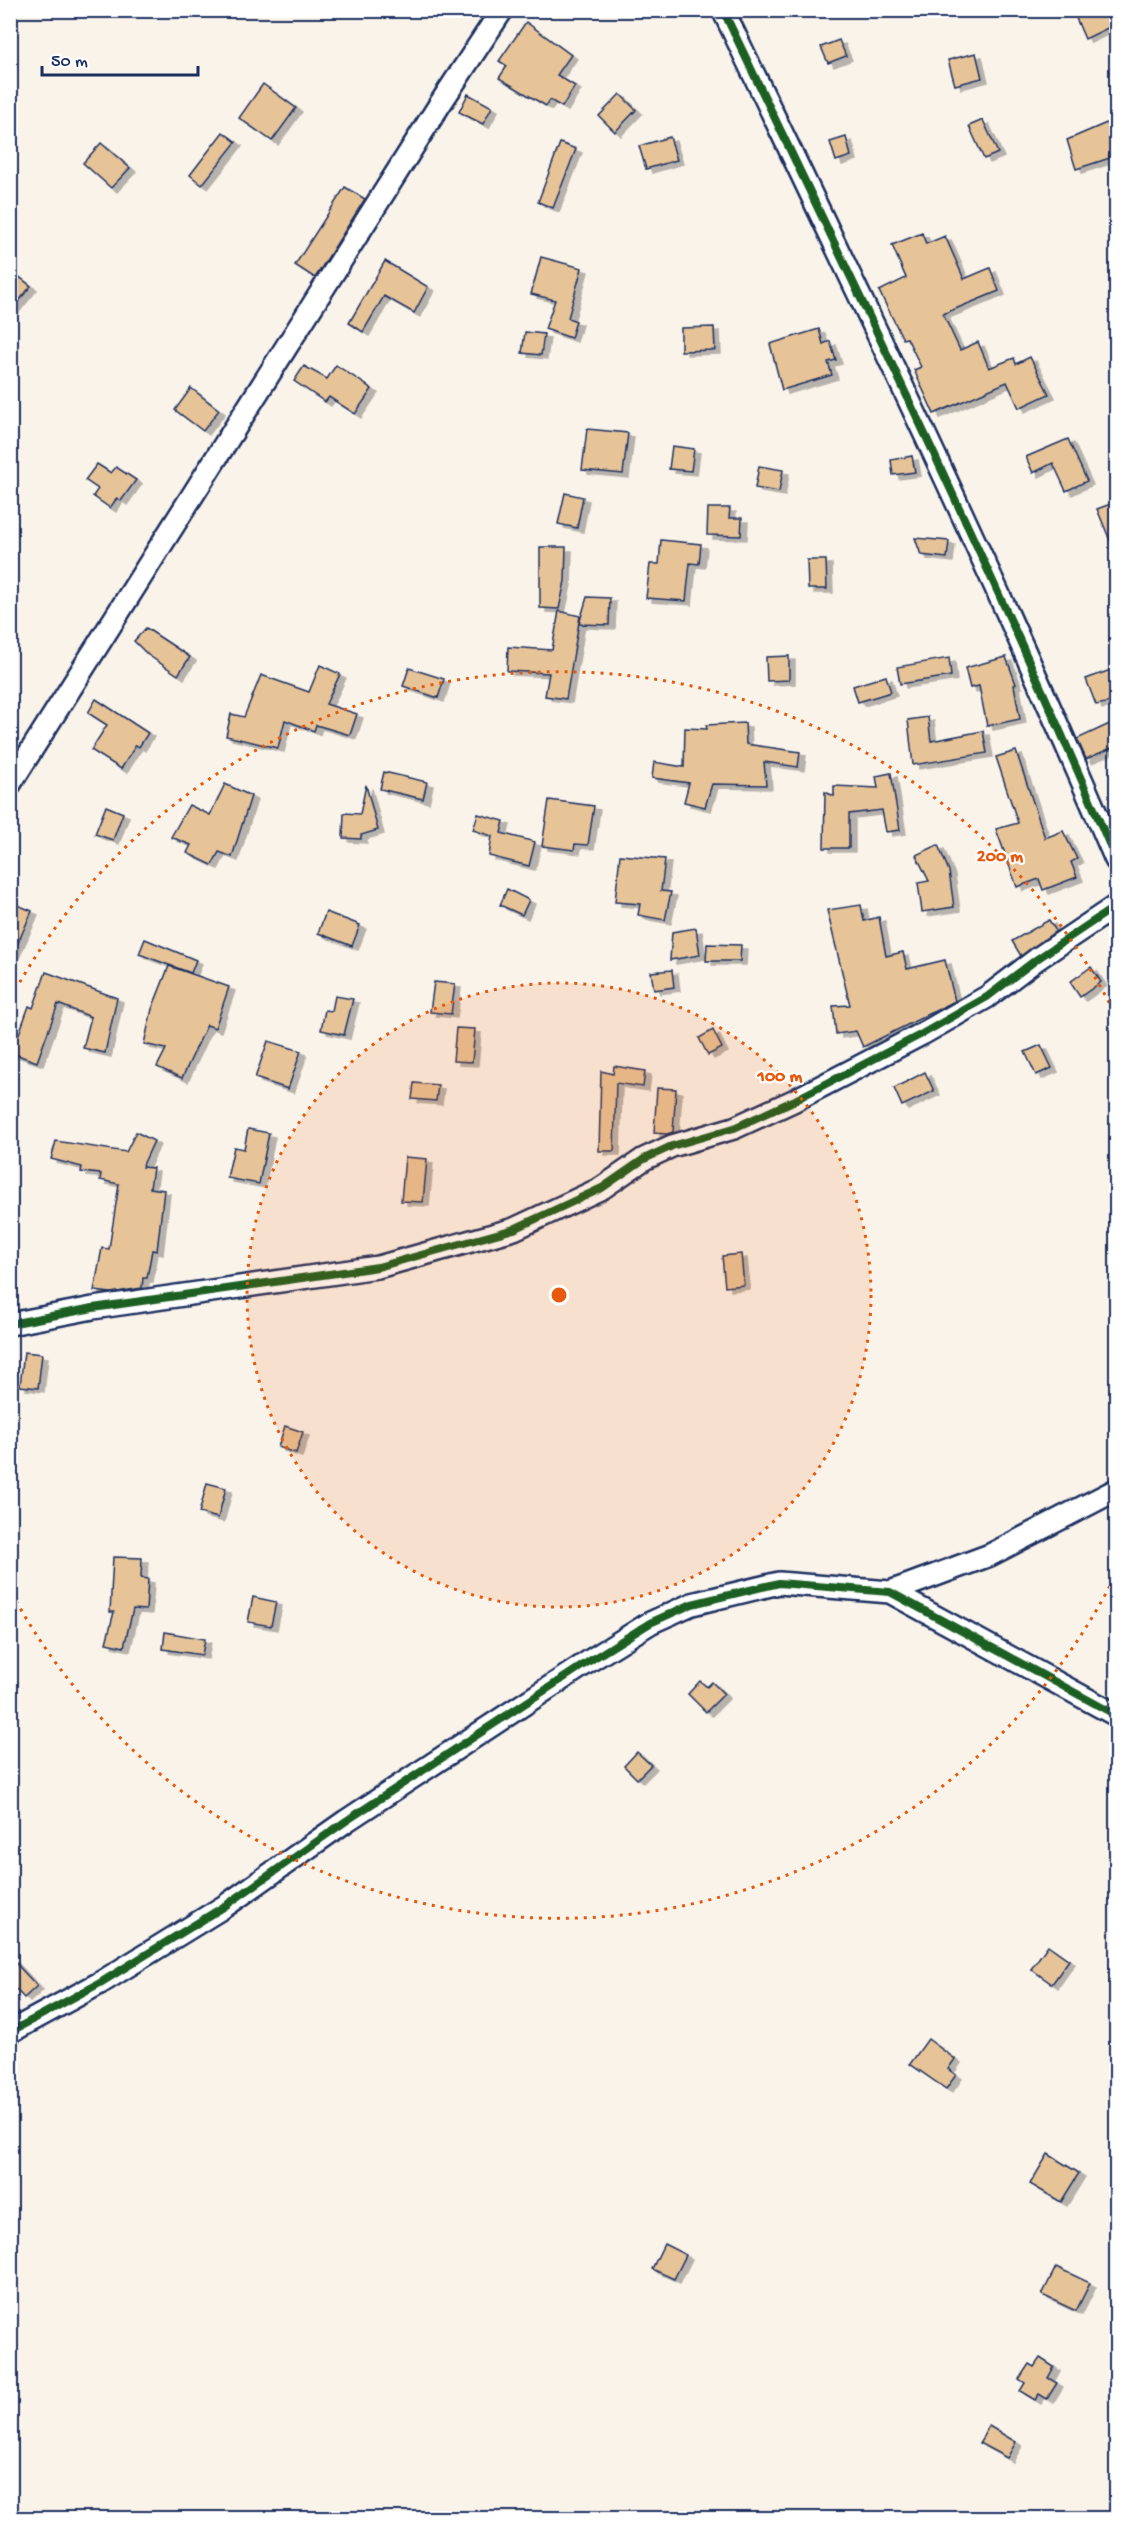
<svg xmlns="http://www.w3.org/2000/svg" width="1127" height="2529" viewBox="0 0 1127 2529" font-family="'Gochi Hand',sans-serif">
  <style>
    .building { fill: #e7c398; stroke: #1b2f5e; stroke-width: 1.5; filter: url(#shadow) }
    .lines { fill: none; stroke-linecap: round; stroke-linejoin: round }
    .minor-casing { stroke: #1b2f5e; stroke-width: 26 }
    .minor { stroke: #fff; stroke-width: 21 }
    .cycleway-casing { stroke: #fff; stroke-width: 11 }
    .cycleway { stroke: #1b5e20; stroke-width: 8 }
    .ring { fill: none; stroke: #e8590c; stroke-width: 3; stroke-dasharray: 3 6 }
    .centre { fill: #e8590c; stroke: #fff; stroke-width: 3 }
    .ring-label { font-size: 18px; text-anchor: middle; font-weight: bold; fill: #e8590c; stroke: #fff; stroke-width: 4.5; stroke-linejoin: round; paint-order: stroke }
  </style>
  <defs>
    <filter id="shadow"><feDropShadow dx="6" dy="4" stdDeviation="0" flood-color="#0004"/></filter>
  </defs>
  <rect width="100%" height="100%" fill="#faf3ea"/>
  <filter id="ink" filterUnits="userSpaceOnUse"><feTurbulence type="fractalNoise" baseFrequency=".0167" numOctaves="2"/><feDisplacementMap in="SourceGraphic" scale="12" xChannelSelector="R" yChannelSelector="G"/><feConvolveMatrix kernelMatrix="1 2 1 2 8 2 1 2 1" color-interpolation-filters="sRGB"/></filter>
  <g filter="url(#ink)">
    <g class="building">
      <polygon points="1093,10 1116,10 1116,24 1085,39 1076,18"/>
      <polygon points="526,22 571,55 557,75 575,86 562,107 550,100 546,106 499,78 507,66 499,61"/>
      <polygon points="839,40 846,56 828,63 821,47"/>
      <polygon points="976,53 982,78 955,85 948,60"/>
      <polygon points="263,84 296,108 272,141 239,118"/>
      <polygon points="468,94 492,107 483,124 459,112"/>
      <polygon points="620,94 636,110 615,132 599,116"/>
      <polygon points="1116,119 1116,152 1109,155 1110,158 1076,169 1067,140"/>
      <polygon points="983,120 998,153 984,159 969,126"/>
      <polygon points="223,132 236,142 202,185 190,175"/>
      <polygon points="670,137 677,160 646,169 639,146"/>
      <polygon points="846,137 851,156 836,161 830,142"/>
      <polygon points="101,143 130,168 111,188 83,163"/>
      <polygon points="560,143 576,149 553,208 538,202"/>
      <polygon points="345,187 365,199 315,278 295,265"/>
      <polygon points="922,233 926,244 945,236 964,279 990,268 999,291 943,314 960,350 978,342 989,368 1014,358 1016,364 1030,357 1049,394 1019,408 1007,382 934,414 914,370 921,367 907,338 903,339 879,291 906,278 892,245"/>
      <polygon points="541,257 582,268 568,318 576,321 571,338 545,329 555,300 531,294"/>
      <polygon points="385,261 428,287 414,313 384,296 363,332 349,323"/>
      <polygon points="10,270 31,286 10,312"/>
      <polygon points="714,327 715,350 681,351 681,328"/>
      <polygon points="819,329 823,344 830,341 836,360 828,362 832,375 782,390 770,344"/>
      <polygon points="525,332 544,334 541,355 522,353"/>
      <polygon points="336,365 372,389 355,414 329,397 325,402 294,381 304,366 327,379"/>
      <polygon points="191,388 219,410 203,431 175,410"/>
      <polygon points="587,429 628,433 623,474 582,470"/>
      <polygon points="1068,439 1087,481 1066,491 1053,463 1033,473 1026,457"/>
      <polygon points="672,446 694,449 691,471 669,469"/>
      <polygon points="912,456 915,472 893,475 891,460"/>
      <polygon points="97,464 111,473 116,467 136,480 121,501 117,498 110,508 93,496 98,489 85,480"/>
      <polygon points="759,466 783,470 779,492 755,488"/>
      <polygon points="565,493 583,497 577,528 558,524"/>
      <polygon points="1116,502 1116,555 1097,509"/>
      <polygon points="708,508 730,508 729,518 742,518 741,536 707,535"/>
      <polygon points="915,538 949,541 947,558 921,555"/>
      <polygon points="661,540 701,544 699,564 690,563 686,601 646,598 650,564 659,564"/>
      <polygon points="540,547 566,547 565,581 559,609 540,608"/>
      <polygon points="807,560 826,560 827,589 808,589"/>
      <polygon points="587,597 610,598 609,625 579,624"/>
      <polygon points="559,611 580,616 566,699 545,696 549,673 507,671 508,647 552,650"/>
      <polygon points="146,628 190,657 178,675 148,655 134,641"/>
      <polygon points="789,656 789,680 767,681 766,657"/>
      <polygon points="1006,657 1016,684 1014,685 1020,719 987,726 979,686 970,688 965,668"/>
      <polygon points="949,658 951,676 900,684 897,667"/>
      <polygon points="320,665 340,674 326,704 357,714 350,735 316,725 314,731 285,720 278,748 226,736 231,714 244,717 261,675 309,692"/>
      <polygon points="409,668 444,679 438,698 403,686"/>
      <polygon points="1116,668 1116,701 1096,705 1086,679"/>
      <polygon points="886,676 891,692 858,702 853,686"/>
      <polygon points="96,699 148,733 139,747 136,745 121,769 91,750 107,725 88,713"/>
      <polygon points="928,717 931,741 983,731 987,753 913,765 908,720"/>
      <polygon points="1116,721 1116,746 1086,759 1077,739"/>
      <polygon points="745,723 746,744 800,752 798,767 764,762 766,785 712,784 705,807 684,802 689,783 652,778 654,762 684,767 685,728 707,729 706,725"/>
      <polygon points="1016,751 1045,838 1063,831 1077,859 1071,862 1077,877 1043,890 1039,879 1017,887 996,829 1018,823 996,757"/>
      <polygon points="384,772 427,782 423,799 380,789"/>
      <polygon points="891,773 900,830 886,832 882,810 849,814 849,848 824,848 825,792 834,796 834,786 878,788 876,776"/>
      <polygon points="225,784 251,796 232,857 219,852 212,865 187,853 191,845 171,837 189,805 210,815"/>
      <polygon points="366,785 378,830 361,835 361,839 343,838 344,813 360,814"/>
      <polygon points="549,800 594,806 588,845 575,844 574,850 542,846"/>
      <polygon points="106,806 123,813 113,840 95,834"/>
      <polygon points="478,814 504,821 501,833 535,842 529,866 489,856 492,836 473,830"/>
      <polygon points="938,845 949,871 954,907 922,912 918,883 929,881 916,855"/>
      <polygon points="620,855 665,859 661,891 671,892 665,920 638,915 640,904 615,902"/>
      <polygon points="507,889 529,900 522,915 500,905"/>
      <polygon points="10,902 32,911 10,961"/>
      <polygon points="861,905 864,921 879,917 886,956 903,952 907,969 945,960 955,1001 863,1047 856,1031 836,1034 833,1006 850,1005 827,910"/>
      <polygon points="326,912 360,925 352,946 318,933"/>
      <polygon points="1049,920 1056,931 1021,956 1012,941"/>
      <polygon points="696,928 700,955 670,960 672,932"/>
      <polygon points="145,939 196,960 191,973 139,954"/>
      <polygon points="707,944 741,945 740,961 706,961"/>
      <polygon points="169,966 229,987 215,1028 207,1025 182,1078 157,1067 166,1049 144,1044 152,1009"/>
      <polygon points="1091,967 1101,982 1080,997 1070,982"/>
      <polygon points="672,970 674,987 654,990 651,972"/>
      <polygon points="46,972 117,998 105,1053 83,1048 91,1017 58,1004 37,1062 12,1053 29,1006 33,1008"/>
      <polygon points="434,982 455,984 451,1014 430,1012"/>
      <polygon points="335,996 353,999 344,1035 321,1030 325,1010 332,1011"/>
      <polygon points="456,1028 475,1029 472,1062 453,1061"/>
      <polygon points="713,1030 722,1048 708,1055 699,1038"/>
      <polygon points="268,1041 301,1051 288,1089 255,1078"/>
      <polygon points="1041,1045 1052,1068 1036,1075 1025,1052"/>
      <polygon points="614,1066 645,1071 643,1087 616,1083 614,1151 599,1151 601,1071 613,1074"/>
      <polygon points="925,1072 934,1091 902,1106 894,1088"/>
      <polygon points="414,1083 438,1085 436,1101 412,1099"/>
      <polygon points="657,1088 676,1089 673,1132 667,1134 654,1133"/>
      <polygon points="248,1129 269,1133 259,1184 227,1178 234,1147 244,1149"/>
      <polygon points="136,1132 154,1141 142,1167 153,1168 150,1188 164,1190 157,1251 152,1250 147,1278 143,1278 142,1288 111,1293 94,1291 102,1248 109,1249 119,1184 100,1180 101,1174 81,1172 82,1167 51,1159 56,1141 126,1152"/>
      <polygon points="405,1157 427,1159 423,1202 401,1201"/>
      <polygon points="741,1254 744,1285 725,1287 722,1256"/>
      <polygon points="24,1352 42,1354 38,1388 20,1386"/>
      <polygon points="285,1426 303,1432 296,1453 278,1447"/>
      <polygon points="207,1483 226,1488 218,1518 199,1513"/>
      <polygon points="113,1557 142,1558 141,1578 148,1579 146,1610 133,1609 124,1647 106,1643 114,1612 110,1612"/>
      <polygon points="253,1597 276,1602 271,1626 248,1622"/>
      <polygon points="165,1632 205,1639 202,1655 163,1649"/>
      <polygon points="700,1681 707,1687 712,1682 724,1694 706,1712 688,1694"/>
      <polygon points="637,1752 651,1765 637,1779 624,1766"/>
      <polygon points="1048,1945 1069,1960 1052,1984 1031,1969"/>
      <polygon points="10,1957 37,1986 24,1998 10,1983"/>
      <polygon points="928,2039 955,2059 948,2069 956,2075 946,2089 910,2064"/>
      <polygon points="1048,2154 1079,2173 1061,2202 1030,2184"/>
      <polygon points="664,2244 686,2255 674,2279 652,2269"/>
      <polygon points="1056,2267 1090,2283 1076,2311 1042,2295"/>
      <polygon points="1040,2358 1054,2367 1048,2378 1057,2383 1047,2399 1039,2394 1035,2400 1020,2391 1025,2383 1019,2379 1029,2364 1034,2367"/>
      <polygon points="989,2426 1016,2442 1007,2458 979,2443"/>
    </g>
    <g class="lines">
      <g class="minor-casing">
        <g id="minor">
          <path d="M723,10C858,292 994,573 1116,860"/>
          <polyline points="10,784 440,104 502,10"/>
          <polyline points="10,1324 93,1308 378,1267 514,1229 602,1188 644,1159 672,1146 734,1128 793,1101 922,1034 987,997 1037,959 1116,906"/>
          <polyline points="890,1592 990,1555 1116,1490"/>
          <polyline points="10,2032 100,1983 225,1906 346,1821 591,1660 650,1623 692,1604 779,1583 890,1592 1116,1715"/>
        </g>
      </g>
      <use href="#minor" class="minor"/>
      <g class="cycleway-casing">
        <g id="cycleway">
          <path d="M723,10C858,292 994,573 1116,860"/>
          <polyline points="10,1324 93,1308 378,1267 514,1229 602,1188 644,1159 672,1146 734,1128 793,1101 922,1034 987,997 1037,959 1116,906"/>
          <polyline points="10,2032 100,1983 225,1906 346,1821 591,1660 650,1623 692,1604 779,1583 890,1592 1116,1715"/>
        </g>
      </g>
      <use href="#cycleway" class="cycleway"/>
    </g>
  </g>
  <circle cx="559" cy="1295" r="312" fill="#e8590c" fill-opacity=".12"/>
  <g class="ring">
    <circle cx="559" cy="1295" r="312"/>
    <path d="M1114 1578A623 623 0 0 1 11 1592M11 998A623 623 0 0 1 1114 1012"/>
  </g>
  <circle cx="559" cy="1295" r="9" class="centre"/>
  <g class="ring-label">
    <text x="1000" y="861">200 m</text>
    <text x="780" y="1081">100 m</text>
  </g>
  <rect width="1127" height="2529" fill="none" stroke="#fff" stroke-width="36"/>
  <rect x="18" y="18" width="1091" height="2493" fill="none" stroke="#1b2f5e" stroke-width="2" filter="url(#ink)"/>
  <path d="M42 66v9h156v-9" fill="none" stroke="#1b2f5e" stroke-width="3"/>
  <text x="51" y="66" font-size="18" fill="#1b2f5e" stroke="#ffffff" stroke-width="4.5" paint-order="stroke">50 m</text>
</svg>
